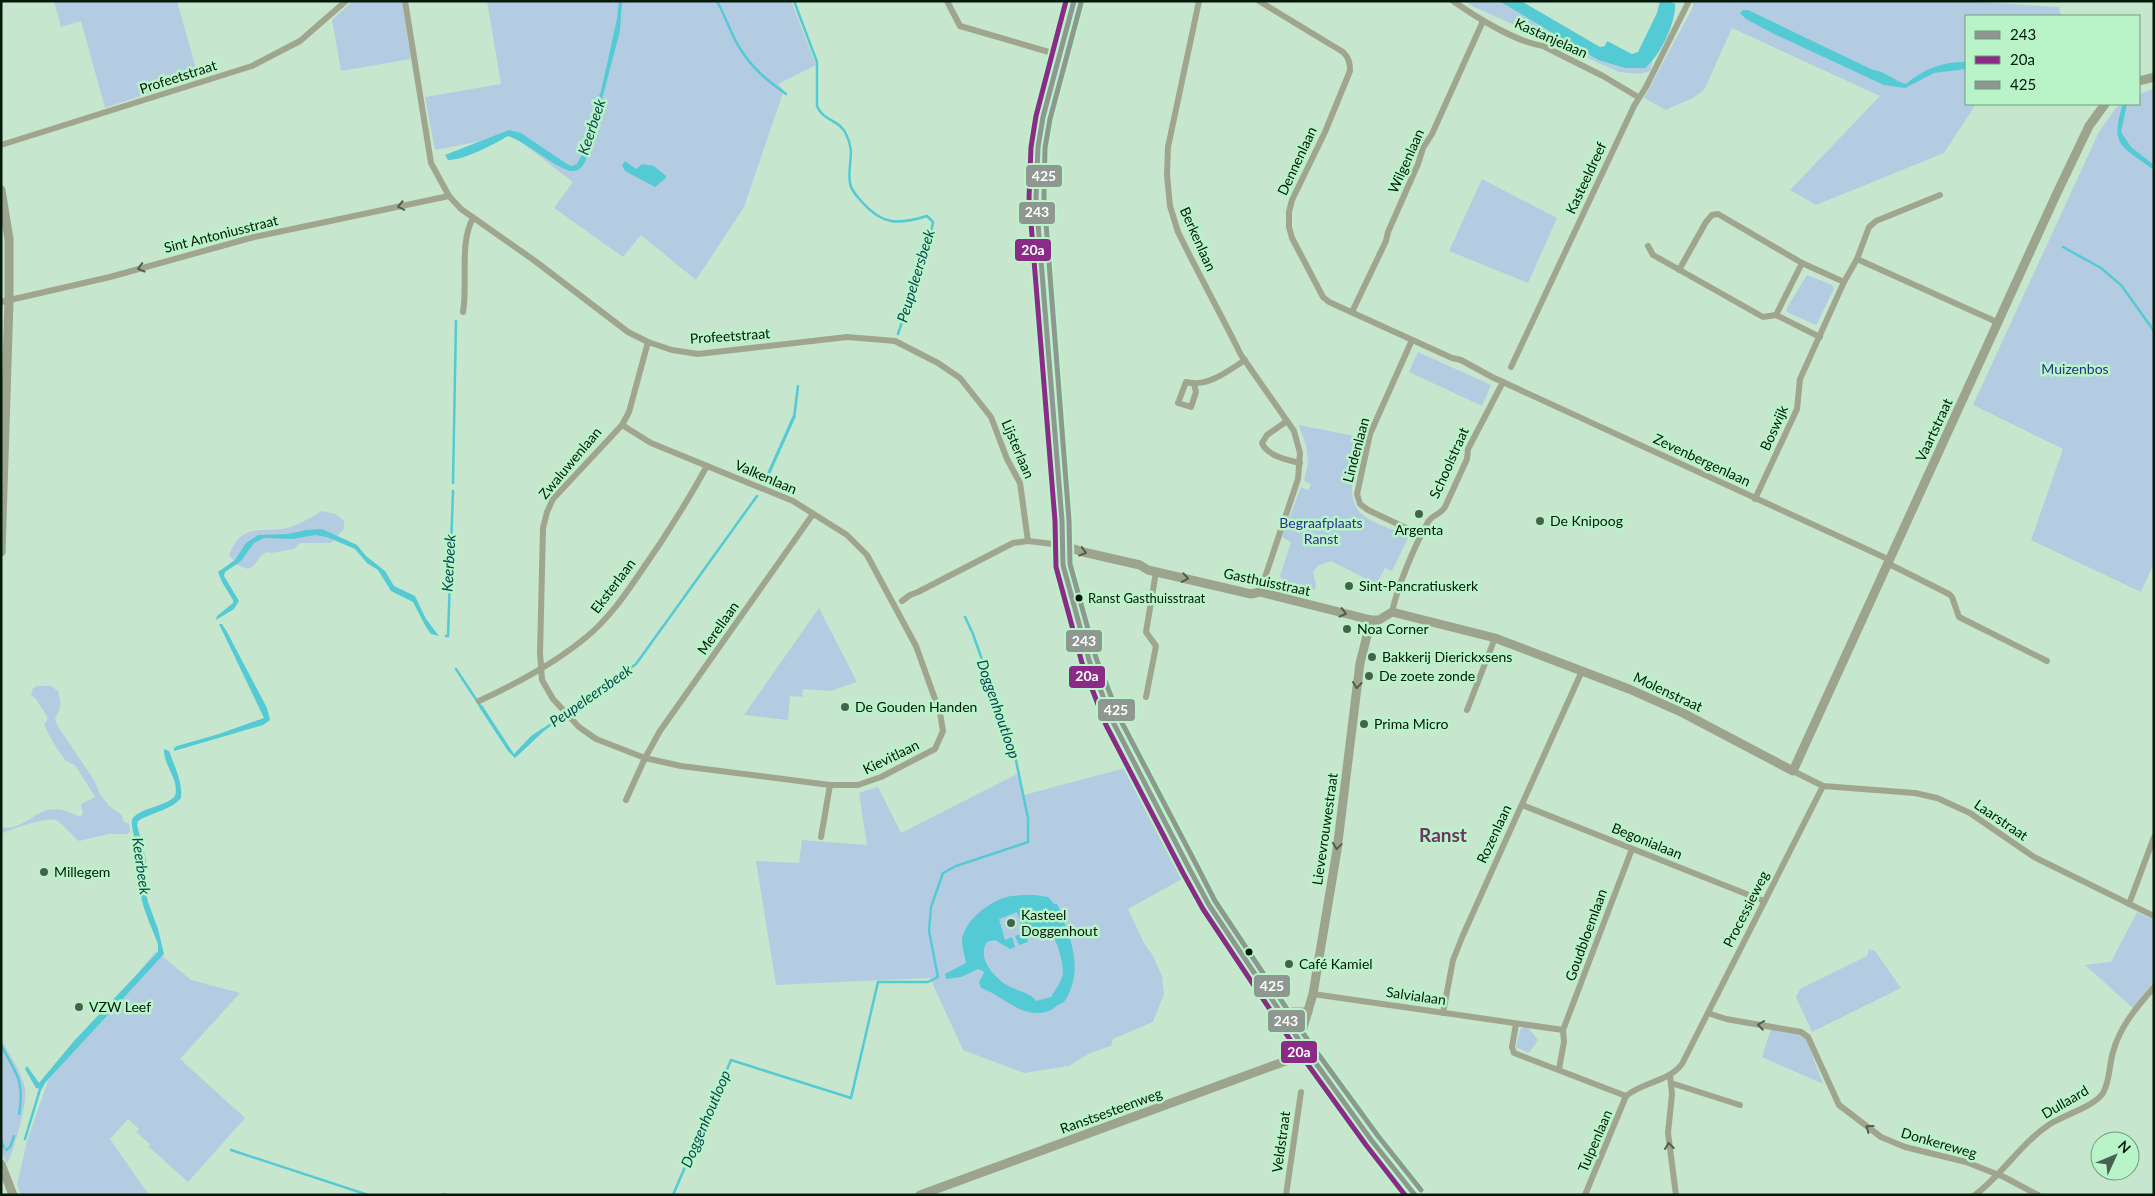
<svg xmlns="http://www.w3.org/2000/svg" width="2155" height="1196" viewBox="0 0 2155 1196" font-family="Lato,sans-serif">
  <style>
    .green { fill: #b4cce2 }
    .water { fill: #54cad4; fill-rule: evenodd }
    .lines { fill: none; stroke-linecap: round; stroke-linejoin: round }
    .stream { stroke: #54cad4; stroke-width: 2.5 }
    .street { stroke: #a0a58e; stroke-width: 6 }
    .secondary { stroke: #9ca48d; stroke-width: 9 }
    .bus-1-casing { stroke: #b8f4c8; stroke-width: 9 }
    .bus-2-casing { stroke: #b8f4c8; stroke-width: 9 }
    .bus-3-casing { stroke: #b8f4c8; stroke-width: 9 }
    .bus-1 { stroke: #8e9891; stroke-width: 5 }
    .bus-2 { stroke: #8c2b87; stroke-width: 5 }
    .bus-3 { stroke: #8e9891; stroke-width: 5 }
    .oneway { stroke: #525f4c }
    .oneway2 { stroke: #505e4c }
    .poi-dot { fill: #47614f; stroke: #b8f4c8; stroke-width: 2 }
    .bus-dot { fill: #03190a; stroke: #b8f4c8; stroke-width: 2 }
    .labels { text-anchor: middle; stroke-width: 5; stroke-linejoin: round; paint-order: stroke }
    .bus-label { font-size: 13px; fill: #03190a; stroke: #b8f4c8; text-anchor: start }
    .street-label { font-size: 14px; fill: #03190a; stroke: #b8f4c8 }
    .park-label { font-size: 14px; fill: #29318f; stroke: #b8f4c8 }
    .poi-label { font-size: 14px; fill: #03190a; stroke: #b8f4c8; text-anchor: start }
    .water-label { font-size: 15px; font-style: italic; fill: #094853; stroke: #b8f4c8 }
    .district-label { font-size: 19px; font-weight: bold; fill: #6b3564; stroke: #b8f4c8 }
    .line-badge { stroke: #b8f4c8; stroke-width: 2 }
    .badge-label { font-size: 14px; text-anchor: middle; font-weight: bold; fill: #fff }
  </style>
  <rect width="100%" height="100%" fill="#c6e6ce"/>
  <g class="green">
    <polygon points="54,1 177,1 198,76 105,108 81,21 61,27"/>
    <polygon points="353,1 402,1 411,59 341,71 332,20"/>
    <polygon points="487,1 791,1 816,65 778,84 784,90 744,207 696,280 641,235 623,257 554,208 573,182 512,135 435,150 425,97 501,84"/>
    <polygon points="1465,1 1499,1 1597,60 1625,68 1647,66 1653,59 1650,71 1640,74 1619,72 1474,7"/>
    <path d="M1694,1H1958L2059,7L2061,16H1966V104H1976L1944,153L1816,205L1790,190L1880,96L1732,28L1705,88C1697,99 1679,103 1666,110L1644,98L1692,9Z"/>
    <polygon points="2154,89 2154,563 2141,592 2031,540 2063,449 1973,405 2099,132 2116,108 2121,104 2139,104 2139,94"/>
    <polygon points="1482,179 1557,218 1528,283 1449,251"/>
    <polygon points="1807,275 1832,285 1834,289 1816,325 1787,312 1787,308"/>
    <polygon points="1418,352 1491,385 1482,406 1409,372"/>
    <path d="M1299,425L1364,438C1358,461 1341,497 1363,515C1372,523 1397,531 1409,536L1392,571L1385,568L1376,584L1331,561L1317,566L1313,573L1316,584L1315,590L1284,582L1280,576L1291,542L1282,537L1301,487L1308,490L1311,484L1304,481L1308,462L1306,446Z"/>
    <path d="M322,511L335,514L344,521V529L331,543H300L294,549L271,553L266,552C258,557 257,565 248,569L237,565L229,555C242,522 261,533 287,528C298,525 312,517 322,511Z"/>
    <polygon points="819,608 857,682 830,691 803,689 802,697 790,696 788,720 744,715"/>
    <path d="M37,686H51L58,691C61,702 62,708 55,718L57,725L94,780L100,794L109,806L122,815L123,821L129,824L130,831L128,834H109L79,841C71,835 63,823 55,820C47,817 8,830 1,834V828C35,829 37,795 78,816L83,815L81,804L95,797L75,765L66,761L54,744L44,725L48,718L36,699L31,695L33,688Z"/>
    <polygon points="1125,768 1182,879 1128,909 1145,945 1152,954 1162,976 1164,994 1153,1022 1113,1039 1111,1046 1090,1053 1069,1066 1024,1073 963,1050 930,978 776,985 756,861 799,863 802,840 867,845 859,793 878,787 901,833 1017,774 1024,795"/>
    <polygon points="2137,912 2154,920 2154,981 2133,1008 2085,965 2111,962"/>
    <polygon points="1869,949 1875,951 1901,988 1812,1032 1796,997 1800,989 1867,956"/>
    <polygon points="156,951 191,980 240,993 180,1059 245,1118 188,1182 149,1147 150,1144 136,1132 139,1129 128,1119 110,1139 149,1195 21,1195 17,1185 27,1141 48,1081"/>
    <polygon points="1526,1025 1538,1040 1529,1053 1516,1047 1520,1030"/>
    <polygon points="1771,1029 1800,1033 1806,1039 1823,1084 1762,1057"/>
    <path d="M1,1039C9,1054 21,1071 25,1088C28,1103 14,1150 7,1164L1,1151Z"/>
  </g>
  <g class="water">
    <path d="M619,1H622L620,31L586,160C583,166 580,171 573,171C560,172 525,141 508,136C495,144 462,161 448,160L445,155L509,130L521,133L567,164L571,166L577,164L585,149L594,109L601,91L617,19Z"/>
    <path d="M1499,1H1521L1600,47L1605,46L1607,41L1632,54L1638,52L1657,13L1660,1H1669L1675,4C1676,23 1660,56 1645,68H1625L1598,60Z"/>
    <path d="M1743,10H1748L1873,70C1885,71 1894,81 1906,84C1923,69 1944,61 1966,62V69L1934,73L1905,88L1884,85L1772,33L1746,19L1740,13Z"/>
    <path d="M2123,104H2127L2121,132L2131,147L2154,165V170C2122,146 2109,146 2123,104Z"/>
    <polygon points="625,161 636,169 642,164 654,166 666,176 666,178 655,187 625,171 622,165"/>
    <polygon points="793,415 796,416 767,481 764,480"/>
    <polygon points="322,529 357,545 366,556 385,571 394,586 415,596 426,619 439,636 431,634 426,627 413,602 391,591 378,570 367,563 355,549 327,537 315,535 293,539 264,538 254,543 241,561 225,572 224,576 239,601 234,609 216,620 217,616 233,603 233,600 222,582 218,572 235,560 246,543 258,535 288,534 306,530"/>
    <polygon points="219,624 222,624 227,632 267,708 270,720 263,725 174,751 174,748 177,746 219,734 264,718"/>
    <polygon points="482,705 514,754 531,736 543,728 545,730 515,758 508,751 479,707"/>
    <path d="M164,749L169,751C174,765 183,783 181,798C170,811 152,812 138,821L137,825L146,860V891L148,902L158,929L164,954L45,1083L42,1089L36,1088L25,1069L27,1066L39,1083L74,1041L158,952V944C152,928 144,912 141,896C139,884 143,873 141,861C139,854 130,825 132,820C137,808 166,807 175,796C180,780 163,765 164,749Z"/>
    <path d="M1035,895L1048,897L1054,904H1057C1060,909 1062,916 1064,922C1074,947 1081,974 1066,999C1063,1004 1058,1004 1054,1008C1049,1012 1043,1013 1036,1013C1015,1012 1001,995 981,988L979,982L984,973L983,971L978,969L961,977L946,979L945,974L966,963C965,956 962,948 962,940C964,920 993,898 1012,896C1019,895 1027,895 1035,895ZM1017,912L1024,933L1015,936L1019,945L1028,942L1027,940L1037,927L1048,928C1056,938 1063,959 1063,972C1063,980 1055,990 1051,997L1036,1001C1031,992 1015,991 1005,984C992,975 977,957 987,942L995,940L1010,949L1015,947L1012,937L1005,940L999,919Z"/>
  </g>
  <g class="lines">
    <g class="stream">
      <path d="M717,1C726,17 731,35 741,50C753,69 768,81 786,94"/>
      <path d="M794,1L817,62V106C823,121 840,120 846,134C856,153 847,164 850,183C851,191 857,196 862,202C882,225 898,225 927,216L933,222L930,238L898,334"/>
      <polyline points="2063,247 2101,268 2121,285 2154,331"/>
      <polyline points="794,418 798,386"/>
      <polyline points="453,483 456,321"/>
      <polyline points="446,636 448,636 453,491"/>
      <polyline points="456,669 481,707"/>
      <polyline points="543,730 636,664 757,496"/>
      <path d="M1,1045C16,1073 25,1081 19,1114"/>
      <polyline points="25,1139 41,1086"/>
      <polyline points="1,1142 4,1147"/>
      <polyline points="6,1150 10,1147 14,1136"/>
      <polyline points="231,1150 368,1195"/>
      <polyline points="443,1195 444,1194"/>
      <polyline points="673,1195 731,1060 851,1098 878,982 928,982 938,977 929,931 931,907 943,873 956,866 1028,842 1028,818 1014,751 973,634 965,617"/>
    </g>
    <g class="street">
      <polyline points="405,1 431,163 449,196 461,209 535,261 628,332 648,342 672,350 698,354 847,337 895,341 938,363 960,378 991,417 1007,459 1020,483 1028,541"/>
      <polyline points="947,1 960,26 1059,55"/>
      <polyline points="1199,1 1168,147 1167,175 1170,206 1178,232 1192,260 1231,335 1241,355 1294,431 1300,453 1298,479 1260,592"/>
      <path d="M1259,1L1343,52C1349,58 1350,63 1350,71L1325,132L1292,200L1289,212V227L1292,238L1323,297L1329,302L1452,358L1461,360L1492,377L1890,560"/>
      <path d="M1453,1C1476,17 1516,42 1543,46L1603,76L1638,97"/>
      <polyline points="1,145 252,66 300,41 346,1"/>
      <polyline points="1648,246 1653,255 1763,317 1776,315 1820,337"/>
      <polyline points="1857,259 1999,323"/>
      <polyline points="1679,270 1706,222 1712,215 1718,214 1802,263 1844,282"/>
      <polyline points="1,302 110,277 254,237 449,196"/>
      <path d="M463,312C468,283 459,243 473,218"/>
      <polyline points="1352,312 1386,241 1388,232 1418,164 1423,148 1432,134 1483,21"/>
      <polyline points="1776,315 1802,263"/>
      <polyline points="1412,340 1370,434 1357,494 1360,504 1368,510 1421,535"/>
      <polyline points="1511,367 1634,106 1646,87 1689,1"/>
      <path d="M1194,384L1196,392L1191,407L1178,403L1186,382C1207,388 1228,371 1245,360"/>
      <path d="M1287,421L1267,435L1262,443C1267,456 1288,460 1300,463"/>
      <polyline points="622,425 651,443 793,501 847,535 867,555 916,646 940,713 943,731 935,749 881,777 858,785 830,785 681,766 645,758 596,739 579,727 553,699 542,680 540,653 543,528 547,512 553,499 622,425 629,412 648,342"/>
      <polyline points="1755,499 1797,409 1800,379 1844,282 1857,259 1869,227 1876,221 1940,195"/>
      <polyline points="1889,564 1949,594 1952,597 1959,617 2047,661"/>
      <polyline points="902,601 910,595 918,592 1013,543 1028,541 1062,545"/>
      <path d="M1392,612C1398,585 1414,547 1428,522C1432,515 1440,515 1445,507L1467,459L1468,449L1503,382"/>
      <polyline points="1146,697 1156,646 1146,632 1156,572"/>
      <path d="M479,701C515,684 552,665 584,639C608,620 625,595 642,570C666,536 687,502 707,466"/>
      <polyline points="1467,710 1495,638"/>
      <polyline points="1793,771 1823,786 1915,793 1937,798 1970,813 2034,857 2154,916"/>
      <polyline points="626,800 645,758 660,731 813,514"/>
      <polyline points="1522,805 1764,901"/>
      <polyline points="821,837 830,785"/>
      <polyline points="2129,904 2154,837"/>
      <polyline points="1313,994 1563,1030"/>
      <polyline points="1443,1013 1453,960 1463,935 1582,671"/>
      <polyline points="1708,1013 1726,1019 1801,1032 1808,1037 1839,1105 1881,1137 1905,1147 1966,1162 2004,1177 2038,1195"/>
      <polyline points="1516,1024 1512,1047 1514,1053 1626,1096"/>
      <polyline points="1559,1069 1564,1042 1563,1030 1632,849"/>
      <polyline points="1670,1076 1672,1094 1668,1133 1676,1195"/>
      <polyline points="1671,1083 1740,1105"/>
      <path d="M1626,1096C1643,1082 1668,1082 1682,1064L1823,786"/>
      <polyline points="1286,1195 1301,1092"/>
      <polyline points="1585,1195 1626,1096"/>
      <path d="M1975,1195C2003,1174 2021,1143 2050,1124C2064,1115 2095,1106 2103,1093C2110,1081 2109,1065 2113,1052C2120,1026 2137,1007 2154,987"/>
    </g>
    <g class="secondary">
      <polyline points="1074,1 1043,117 1038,147 1036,198 1062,521 1063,565 1078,625 1089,660 1113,722 1190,870 1209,905 1299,1040 1372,1141 1415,1195"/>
      <polyline points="2139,81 2154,77"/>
      <polyline points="1,190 9,239 9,301 1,552"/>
      <polyline points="1062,545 1083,552 1140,565 1148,570 1251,594 1260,592 1371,620 1379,620 1392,612 1495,638 1629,689 1683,713 1793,771 2056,195 2089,126 2105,104"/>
      <polyline points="1281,1012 1308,1012"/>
      <polyline points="1,1164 13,1195"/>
      <polyline points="920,1195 1294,1058 1313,994 1337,850 1360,663 1371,620"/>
    </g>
    <g class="bus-1-casing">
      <polyline id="bus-1" points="1074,1 1043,117 1038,147 1036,198 1062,521 1063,565 1089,660 1113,722 1190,870 1209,905 1299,1040 1372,1141 1415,1195"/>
    </g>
    <g class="bus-2-casing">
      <polyline id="bus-2" points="1066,1 1036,116 1031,147 1029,198 1055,521 1056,567 1082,663 1106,725 1183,873 1203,909 1293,1044 1366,1145 1405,1195"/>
    </g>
    <g class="bus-3-casing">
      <polyline id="bus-3" points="1081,3 1050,119 1045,148 1044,198 1069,520 1070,564 1096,658 1120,719 1197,866 1215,901 1305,1036 1378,1136 1421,1190"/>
    </g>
    <use href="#bus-1" class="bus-1"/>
    <use href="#bus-2" class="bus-2"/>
    <use href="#bus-3" class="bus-3"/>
  </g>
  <defs><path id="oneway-chevron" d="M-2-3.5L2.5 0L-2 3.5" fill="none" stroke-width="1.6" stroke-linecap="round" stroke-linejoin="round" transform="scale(1.25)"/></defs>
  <g class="oneway">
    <use href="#oneway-chevron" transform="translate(401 206) rotate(169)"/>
    <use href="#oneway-chevron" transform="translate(141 268) rotate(164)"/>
    <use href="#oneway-chevron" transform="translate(1761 1025) rotate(-172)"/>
    <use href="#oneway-chevron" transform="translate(1869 1128) rotate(-144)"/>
    <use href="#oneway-chevron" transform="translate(1669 1146) rotate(-97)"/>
  </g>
  <g class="oneway2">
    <use href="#oneway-chevron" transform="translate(1083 552) rotate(16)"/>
    <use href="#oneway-chevron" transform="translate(1185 578) rotate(10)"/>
    <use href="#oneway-chevron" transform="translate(1343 613) rotate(14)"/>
    <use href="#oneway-chevron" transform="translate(1357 685) rotate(97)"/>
    <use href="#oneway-chevron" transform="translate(1337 846) rotate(98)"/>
  </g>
  <g class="poi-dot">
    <circle cx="1419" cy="514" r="5"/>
    <circle cx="1540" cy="521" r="5"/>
    <circle cx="1349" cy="586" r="5"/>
    <circle cx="1347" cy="629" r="5"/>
    <circle cx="1372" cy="657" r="5"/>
    <circle cx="1369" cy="676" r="5"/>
    <circle cx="845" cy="707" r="5"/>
    <circle cx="1364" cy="724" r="5"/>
    <circle cx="44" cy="872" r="5"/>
    <circle cx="1011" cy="923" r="5"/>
    <circle cx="1289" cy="964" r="5"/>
    <circle cx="79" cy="1007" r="5"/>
  </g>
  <g class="bus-dot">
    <circle cx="1079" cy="598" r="4.5"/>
    <circle cx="1249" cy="952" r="4.5"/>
  </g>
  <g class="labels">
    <g class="bus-label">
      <text x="1088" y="603">Ranst Gasthuisstraat</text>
    </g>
    <g class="street-label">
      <text transform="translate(1551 38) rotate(24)" y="5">Kastanjelaan</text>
      <text transform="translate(178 77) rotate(-18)" y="5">Profeetstraat</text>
      <text transform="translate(1297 161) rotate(-65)" y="5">Dennenlaan</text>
      <text transform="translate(1406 161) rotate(-66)" y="5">Wilgenlaan</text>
      <text transform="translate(1586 178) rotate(-65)" y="5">Kasteeldreef</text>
      <text transform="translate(221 234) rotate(-14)" y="5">Sint Antoniusstraat</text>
      <text transform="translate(1198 239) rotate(66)" y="5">Berkenlaan</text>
      <text transform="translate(730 336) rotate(-4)" y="5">Profeetstraat</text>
      <text transform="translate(1774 428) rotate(-66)" y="5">Boswijk</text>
      <text transform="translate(1934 430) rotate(-65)" y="5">Vaartstraat</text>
      <text transform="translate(1018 449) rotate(67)" y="5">Lijsterlaan</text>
      <text transform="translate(1356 450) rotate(-75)" y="5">Lindenlaan</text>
      <text transform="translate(1702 460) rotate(25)" y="5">Zevenbergenlaan</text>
      <text transform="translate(570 463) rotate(-50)" y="5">Zwaluwenlaan</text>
      <text transform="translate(1449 463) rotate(-66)" y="5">Schoolstraat</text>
      <text transform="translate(766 477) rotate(23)" y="5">Valkenlaan</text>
      <text transform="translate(1267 582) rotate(12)" y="5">Gasthuisstraat</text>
      <text transform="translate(613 586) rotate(-53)" y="5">Eksterlaan</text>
      <text transform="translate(718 628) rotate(-55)" y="5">Merellaan</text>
      <text transform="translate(1668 692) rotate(25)" y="5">Molenstraat</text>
      <text transform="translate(891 757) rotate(-26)" y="5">Kievitlaan</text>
      <text transform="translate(2001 820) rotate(34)" y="5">Laarstraat</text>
      <text transform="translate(1325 829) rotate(-82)" y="5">Lievevrouwestraat</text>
      <text transform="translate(1494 834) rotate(-65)" y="5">Rozenlaan</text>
      <text transform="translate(1647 841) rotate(22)" y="5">Begonialaan</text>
      <text transform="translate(1746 909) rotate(-63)" y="5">Processieweg</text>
      <text transform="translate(1586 935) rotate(-70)" y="5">Goudbloemlaan</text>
      <text transform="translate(1416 996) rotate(8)" y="5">Salvialaan</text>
      <text transform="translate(2065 1102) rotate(-30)" y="5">Dullaard</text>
      <text transform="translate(1111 1111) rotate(-20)" y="5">Ranstsesteenweg</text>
      <text transform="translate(1595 1141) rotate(-67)" y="5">Tulpenlaan</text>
      <text transform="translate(1281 1142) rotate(-82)" y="5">Veldstraat</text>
      <text transform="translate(1939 1143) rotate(16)" y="5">Donkereweg</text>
    </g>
    <g class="park-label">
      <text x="2075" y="374">Muizenbos</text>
      <text x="1321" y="528">Begraafplaats<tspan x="1321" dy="16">Ranst</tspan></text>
    </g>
    <g class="poi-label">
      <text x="1550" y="526">De Knipoog</text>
      <text x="1419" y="535" text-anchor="middle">Argenta</text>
      <text x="1359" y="591">Sint-Pancratiuskerk</text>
      <text x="1357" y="634">Noa Corner</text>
      <text x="1382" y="662">Bakkerij Dierickxsens</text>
      <text x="1379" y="681">De zoete zonde</text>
      <text x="855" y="712">De Gouden Handen</text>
      <text x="1374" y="729">Prima Micro</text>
      <text x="54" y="877">Millegem</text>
      <text x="1021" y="920">Kasteel<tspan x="1021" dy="16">Doggenhout</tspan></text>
      <text x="1299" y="969">Café Kamiel</text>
      <text x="89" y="1012">VZW Leef</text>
    </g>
    <g class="water-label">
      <text transform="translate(592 127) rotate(-72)" y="5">Keerbeek</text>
      <text transform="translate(916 276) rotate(-73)" y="5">Peupeleersbeek</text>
      <text transform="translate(449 563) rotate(-87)" y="5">Keerbeek</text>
      <text transform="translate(591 696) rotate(-35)" y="5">Peupeleersbeek</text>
      <text transform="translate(998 709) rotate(71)" y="5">Doggenhoutloop</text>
      <text transform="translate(141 866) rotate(82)" y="5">Keerbeek</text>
      <text transform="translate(706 1119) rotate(-67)" y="5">Doggenhoutloop</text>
    </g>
    <g class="district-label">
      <text x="1443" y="842">Ranst</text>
    </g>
  </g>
  <g class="line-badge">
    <rect x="1025" y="164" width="38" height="24" rx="5" fill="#8e9891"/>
    <rect x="1018" y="201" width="38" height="24" rx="5" fill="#8e9891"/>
    <rect x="1014" y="238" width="38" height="24" rx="5" fill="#8c2b87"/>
    <rect x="1065" y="629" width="38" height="24" rx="5" fill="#8e9891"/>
    <rect x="1068" y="665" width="38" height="24" rx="5" fill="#8c2b87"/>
    <rect x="1097" y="698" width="39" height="24" rx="5" fill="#8e9891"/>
    <rect x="1253" y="974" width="38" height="24" rx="5" fill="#8e9891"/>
    <rect x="1267" y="1009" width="39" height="24" rx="5" fill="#8e9891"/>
    <rect x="1280" y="1040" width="38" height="24" rx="5" fill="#8c2b87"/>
  </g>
  <g class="badge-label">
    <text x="1044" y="181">425</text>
    <text x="1037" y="217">243</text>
    <text x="1033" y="255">20a</text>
    <text x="1084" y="646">243</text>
    <text x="1087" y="681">20a</text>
    <text x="1116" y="715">425</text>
    <text x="1272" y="991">425</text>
    <text x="1286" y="1026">243</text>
    <text x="1299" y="1057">20a</text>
  </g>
  <rect width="2155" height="1196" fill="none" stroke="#03190a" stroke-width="5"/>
  <rect x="1965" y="15" width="175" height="90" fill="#b8f4c8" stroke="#709c7c"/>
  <rect x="1975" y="31" width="25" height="8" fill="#8e9891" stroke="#709c7c"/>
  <text x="2010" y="40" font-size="15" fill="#03190a">243</text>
  <rect x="1975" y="56" width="25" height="8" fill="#8c2b87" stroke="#709c7c"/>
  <text x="2010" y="65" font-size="15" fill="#03190a">20a</text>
  <rect x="1975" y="81" width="25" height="8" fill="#8e9891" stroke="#709c7c"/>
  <text x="2010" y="90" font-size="15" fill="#03190a">425</text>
  <g transform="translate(2115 1156) rotate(46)"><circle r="24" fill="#b8f4c8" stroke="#709c7c"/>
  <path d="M0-4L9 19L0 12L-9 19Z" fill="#47614f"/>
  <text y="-8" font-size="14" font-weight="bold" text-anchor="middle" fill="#03190a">N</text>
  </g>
</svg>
